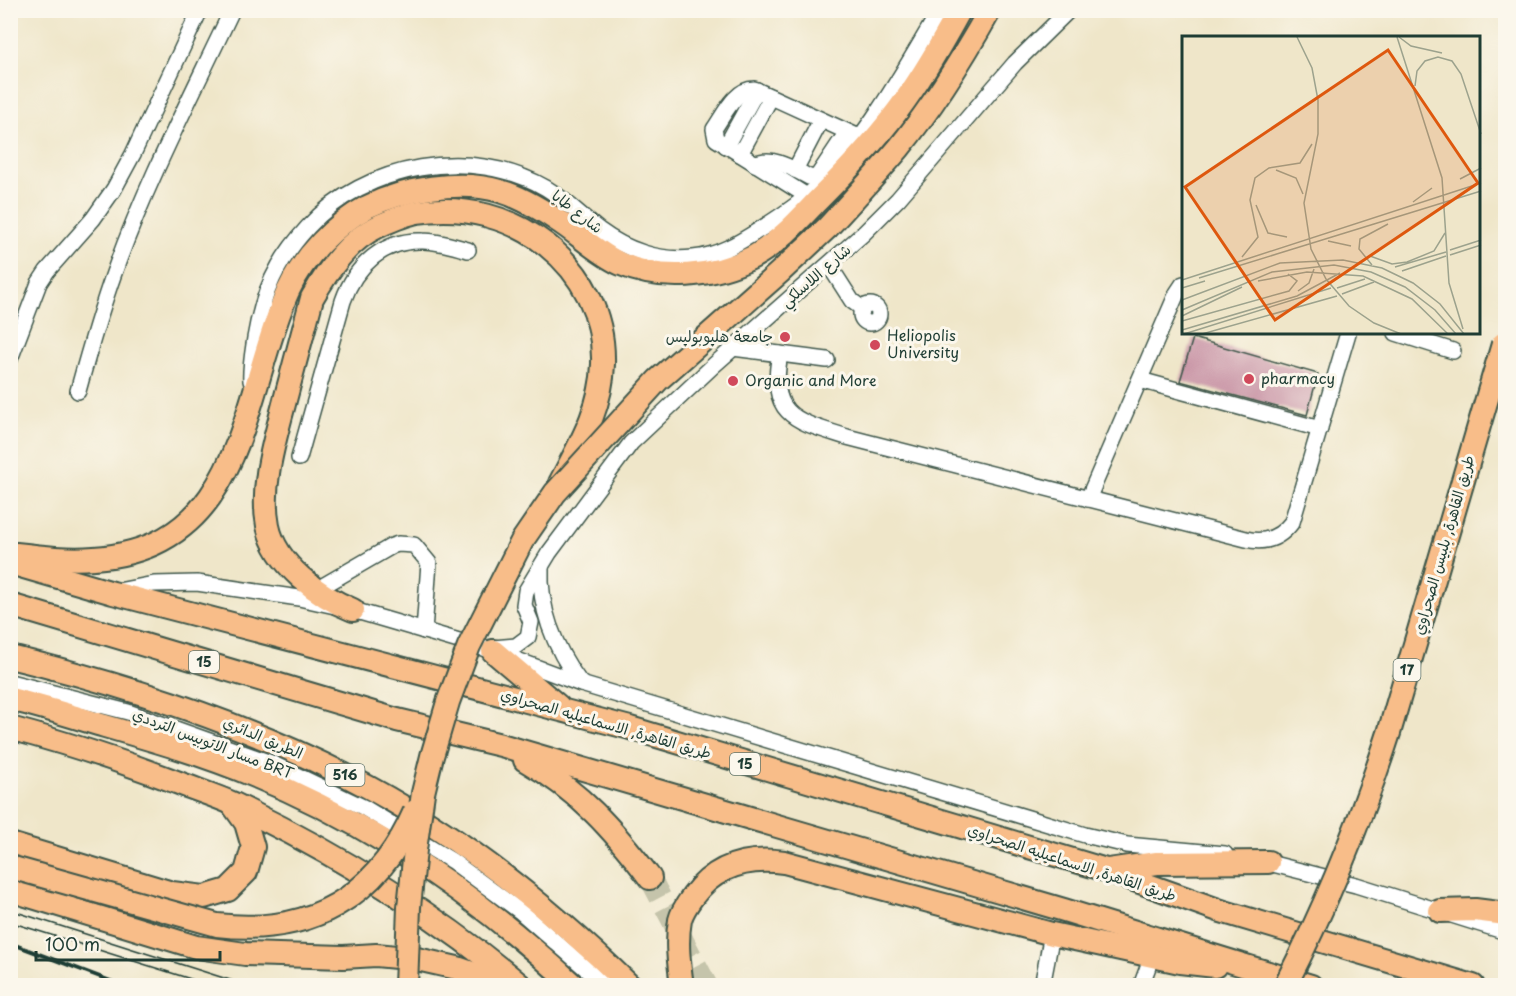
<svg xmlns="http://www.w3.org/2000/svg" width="1516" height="996" viewBox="0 0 1516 996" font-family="'Playpen Sans','Playpen Sans Arabic',sans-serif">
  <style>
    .building { fill: #cb99a9 }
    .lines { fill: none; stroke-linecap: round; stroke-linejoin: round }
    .highway-tunnel { stroke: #c5c4ab; stroke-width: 22; stroke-dasharray: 22 11; stroke-linecap: butt }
    .minor-casing { stroke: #3e564a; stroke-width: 18 }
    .highway-casing { stroke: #3e564a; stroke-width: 26 }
    .minor { stroke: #fff; stroke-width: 15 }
    .highway { stroke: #f8bd89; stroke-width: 22 }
    .tram { stroke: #1f3d34; stroke-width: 1.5 }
    .rail { stroke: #1f3d34; stroke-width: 4 }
    .highway-bridge-casing { stroke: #3e564a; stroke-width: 26; stroke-linecap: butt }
    .highway-bridge { stroke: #f8bd89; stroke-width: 22 }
    .poi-dot { fill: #d1495b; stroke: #fbf7ec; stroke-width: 2 }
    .labels { text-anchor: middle; stroke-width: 6; stroke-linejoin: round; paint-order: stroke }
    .shield { fill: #fbf7ec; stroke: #61756b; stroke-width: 1.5 }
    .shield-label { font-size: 14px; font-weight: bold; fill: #1f3d34 }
    .street-label { font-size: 15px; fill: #1f3d34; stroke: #fbf7ec }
    .poi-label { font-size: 15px; fill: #1f3d34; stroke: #fbf7ec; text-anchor: start }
    .inset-road { fill: none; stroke: #9ca28d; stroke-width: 1.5 }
    .view { fill: #de580e; fill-opacity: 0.15; stroke: #de580e; stroke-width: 3 }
    .inset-edge { fill: none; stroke: #1f3d34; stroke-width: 3 }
  </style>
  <rect width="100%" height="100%" fill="#fbf7ec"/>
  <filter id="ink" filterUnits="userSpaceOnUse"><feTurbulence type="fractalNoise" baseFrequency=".0167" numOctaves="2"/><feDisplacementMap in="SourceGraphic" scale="12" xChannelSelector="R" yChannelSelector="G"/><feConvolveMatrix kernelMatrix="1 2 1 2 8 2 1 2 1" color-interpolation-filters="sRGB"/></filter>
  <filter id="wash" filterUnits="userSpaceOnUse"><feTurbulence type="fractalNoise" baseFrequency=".008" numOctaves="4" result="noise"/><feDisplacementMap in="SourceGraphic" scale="24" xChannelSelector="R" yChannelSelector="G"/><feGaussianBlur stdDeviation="1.35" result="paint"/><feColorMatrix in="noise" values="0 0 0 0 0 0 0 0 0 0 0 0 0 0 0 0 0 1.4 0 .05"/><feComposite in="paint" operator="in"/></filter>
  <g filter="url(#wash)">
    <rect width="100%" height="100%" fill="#efe6c9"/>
    <g id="blocks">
      <polygon class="building" points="1193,338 1318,374 1307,415 1180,381"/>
    </g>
  </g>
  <g filter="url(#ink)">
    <use href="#blocks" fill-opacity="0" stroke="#3e564a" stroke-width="1.5"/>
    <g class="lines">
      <polyline class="highway-tunnel" points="650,878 707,986"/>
      <g class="minor-casing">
        <g id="minor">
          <polyline points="726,146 757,90"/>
          <polyline points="740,154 771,97"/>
          <path d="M755,164C772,155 793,169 809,177L815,178L819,174L847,132"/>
          <polyline points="795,170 821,120"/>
          <path d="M807,196L716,139L714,129C724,115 735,89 754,89L859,137"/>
          <polyline points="829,265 852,301 863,309"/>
          <circle cx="870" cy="314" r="9"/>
          <polyline points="1396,333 1453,351"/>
          <polyline points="733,348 827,360"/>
          <path d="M780,354C768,417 796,421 847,437L1246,539C1265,544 1280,538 1292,522L1348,333"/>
          <polyline points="10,359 39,283 47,271 93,219 114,189 133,154 200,10"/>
          <polyline points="1140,380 1320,429"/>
          <path d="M251,381C250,367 253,352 255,338C263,292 276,262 308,227C364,164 472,145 546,188C566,200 581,216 599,230C626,250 659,262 693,258C717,256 739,243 759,230C775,220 791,210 806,197C863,146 901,76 940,10"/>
          <path d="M78,391C89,351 100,312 114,273C146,183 191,97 232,10"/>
          <path d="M299,458L343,301C355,266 384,239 423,241C438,241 453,246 468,250"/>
          <polyline points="1088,499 1177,293 1183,284"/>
          <path d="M541,567C539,611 555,649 581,684"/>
          <polyline points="316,590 392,546 398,544 414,545 429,563 424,631"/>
          <polyline points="118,591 154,584 197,583 299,598 353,610 493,651 581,684 1085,835 1127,845 1225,854"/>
          <polyline points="493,648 516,646 528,637 531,622 524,605 526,591 549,553 631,443 714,365 864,233 898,199 1015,63 1069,10"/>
          <polyline points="10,682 128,712 271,763 363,807 452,861 521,912 606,986"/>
          <polyline points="1261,861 1356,885 1506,932"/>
          <polyline points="1042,986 1052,934"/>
          <polyline points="1141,986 1152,956"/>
        </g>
      </g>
      <g class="highway-casing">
        <g id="highway">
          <path d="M828,227C852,201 876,175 899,148C934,105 963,58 990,10"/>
          <path d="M16,554C42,557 68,560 94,558C246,548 241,397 288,291C304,256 334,225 367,207C403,189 460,179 500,191C521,197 539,208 557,220C579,234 597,253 621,264C662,282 714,277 753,257C778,243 797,222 816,202C847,171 881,135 906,99C926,71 943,41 960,10"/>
          <polyline points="10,563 113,593 630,728 1106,870 1221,911 1473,986"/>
          <polyline points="10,605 397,720 501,745 1064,910 1311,986"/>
          <path d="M353,610C320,597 276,565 268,526C260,485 275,440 285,400C294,366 303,332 312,298C328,270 348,240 379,226C390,221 405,214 418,212C512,197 606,265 603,364C602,408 579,446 560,483"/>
          <polyline points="493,651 558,706"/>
          <path d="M10,657C127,685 240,722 347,776C452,829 546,904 630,986"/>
          <path d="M10,699C40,706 69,715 98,724C150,739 203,754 253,775C373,824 480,898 574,986"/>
          <path d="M10,728C67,743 124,762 179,783C197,790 216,796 234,804C335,853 435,913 521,986"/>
          <path d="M525,760C579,791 613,829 650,878"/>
          <polyline points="10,844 172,893 204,897 228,890 246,872 253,847 246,823 233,805"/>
          <polyline points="1108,870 1157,863 1268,862"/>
          <polyline points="10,890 196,947 245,954 343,957 376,955 417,959 457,968 509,986"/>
          <polyline points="1440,911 1475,910 1506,914"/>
          <path d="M682,986C679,964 676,942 680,920C682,911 688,903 693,896C716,865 748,857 784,862L1052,934L1180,962L1215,966"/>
        </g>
      </g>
      <use href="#minor" class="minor"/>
      <use href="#highway" class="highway"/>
      <g class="tram">
        <polyline points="10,910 249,986"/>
        <polyline points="10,922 213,986"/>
      </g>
      <polyline class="rail" points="10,943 124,986"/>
      <g class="highway-bridge-casing">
        <g id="highway-bridge">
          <path d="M10,867L217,925C310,936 377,898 415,811"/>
          <polyline points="406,986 409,907 415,850 423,793 432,756 448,702 469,646 522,541 555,493 658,380 780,272 828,227"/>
          <path d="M1285,986C1327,904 1361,820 1389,733L1503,344"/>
        </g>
      </g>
      <use href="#highway-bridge" class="highway-bridge"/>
    </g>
  </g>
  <g class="poi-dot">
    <circle cx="785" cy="337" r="6"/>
    <circle cx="875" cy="345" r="6"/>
    <circle cx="1249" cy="379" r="6"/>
    <circle cx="733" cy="381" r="6"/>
  </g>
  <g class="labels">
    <g class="shield">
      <rect x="189" y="651" width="30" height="22" rx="4.5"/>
      <rect x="1393.5" y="659" width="27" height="22" rx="4.5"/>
      <rect x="730" y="753" width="30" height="22" rx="4.5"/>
      <rect x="325.5" y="764" width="39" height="22" rx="4.5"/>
    </g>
    <g class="shield-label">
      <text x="204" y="667">15</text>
      <text x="1407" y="675">17</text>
      <text x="745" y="769">15</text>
      <text x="345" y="780">516</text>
    </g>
    <g class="street-label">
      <text transform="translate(577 212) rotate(38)" y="5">شارع طابا</text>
      <text transform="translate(816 276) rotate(-41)" y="5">شارع اللاسلكي</text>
      <text transform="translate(1444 545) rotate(-74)" y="5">طريق القاهرة, بلبيس الصحراوي</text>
      <text transform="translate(606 724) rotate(16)" y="5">طريق القاهرة, الاسماعيليه الصحراوي</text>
      <text transform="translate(263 738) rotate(23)" y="5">الطريق الدائري</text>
      <text transform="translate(213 744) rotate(21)" y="5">مسار الاتوبيس الترددي BRT</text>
      <text transform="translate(1072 863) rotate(18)" y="5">طريق القاهرة, الاسماعيليه الصحراوي</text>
    </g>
    <g class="poi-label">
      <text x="887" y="341">Heliopolis<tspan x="887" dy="17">University</tspan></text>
      <text x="773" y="342" text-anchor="end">جامعة هليوبوليس</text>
      <text x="1261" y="384">pharmacy</text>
      <text x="745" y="386">Organic and More</text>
    </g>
  </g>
  <g transform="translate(1182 36)">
    <rect width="298" height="298" fill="#efe6c9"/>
    <path class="inset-road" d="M115,1L130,32L136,64V98L122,167L129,213L144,243L167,270L192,287L219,298M215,1L260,142L267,247L281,293M217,1L229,10L260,17M233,50L235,35L243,25L256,21L270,25L279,38L299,98M94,134L114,142L121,158M278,143L299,132M231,166L250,152M74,169L86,197L105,201M146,205L169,210M268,214L299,204M268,219L299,209M188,220L210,228L225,226L252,215L263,197M60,221L76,201L68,164L73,142L87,132L118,127L130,108M190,229L177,213L178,203L206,188M213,231L264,216M220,235L264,220M17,242L299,155M0,244L299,147M76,245L125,236L181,240L230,263L266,298M0,252L23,245M155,252L183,243M116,255L127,247L132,233M160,258L192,246M0,264L98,227L161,224L200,232L231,247L258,268L282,298M0,274L90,236L152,229L189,236L223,251L253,274L274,298M0,280L60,251M0,285L107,255L115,245L106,238M0,294L115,260L158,237M2,298L149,252M20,298L155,260"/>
    <path class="view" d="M206,14L296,147L93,284L3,151Z"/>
    <rect width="298" height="298" class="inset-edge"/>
  </g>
  <rect width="1516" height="996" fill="none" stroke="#fbf7ec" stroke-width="36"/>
  <path d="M36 951v9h184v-9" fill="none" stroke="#1f3d34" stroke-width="3"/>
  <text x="45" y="951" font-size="18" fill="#1f3d34" stroke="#fbf7ec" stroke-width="4.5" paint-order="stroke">100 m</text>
</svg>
